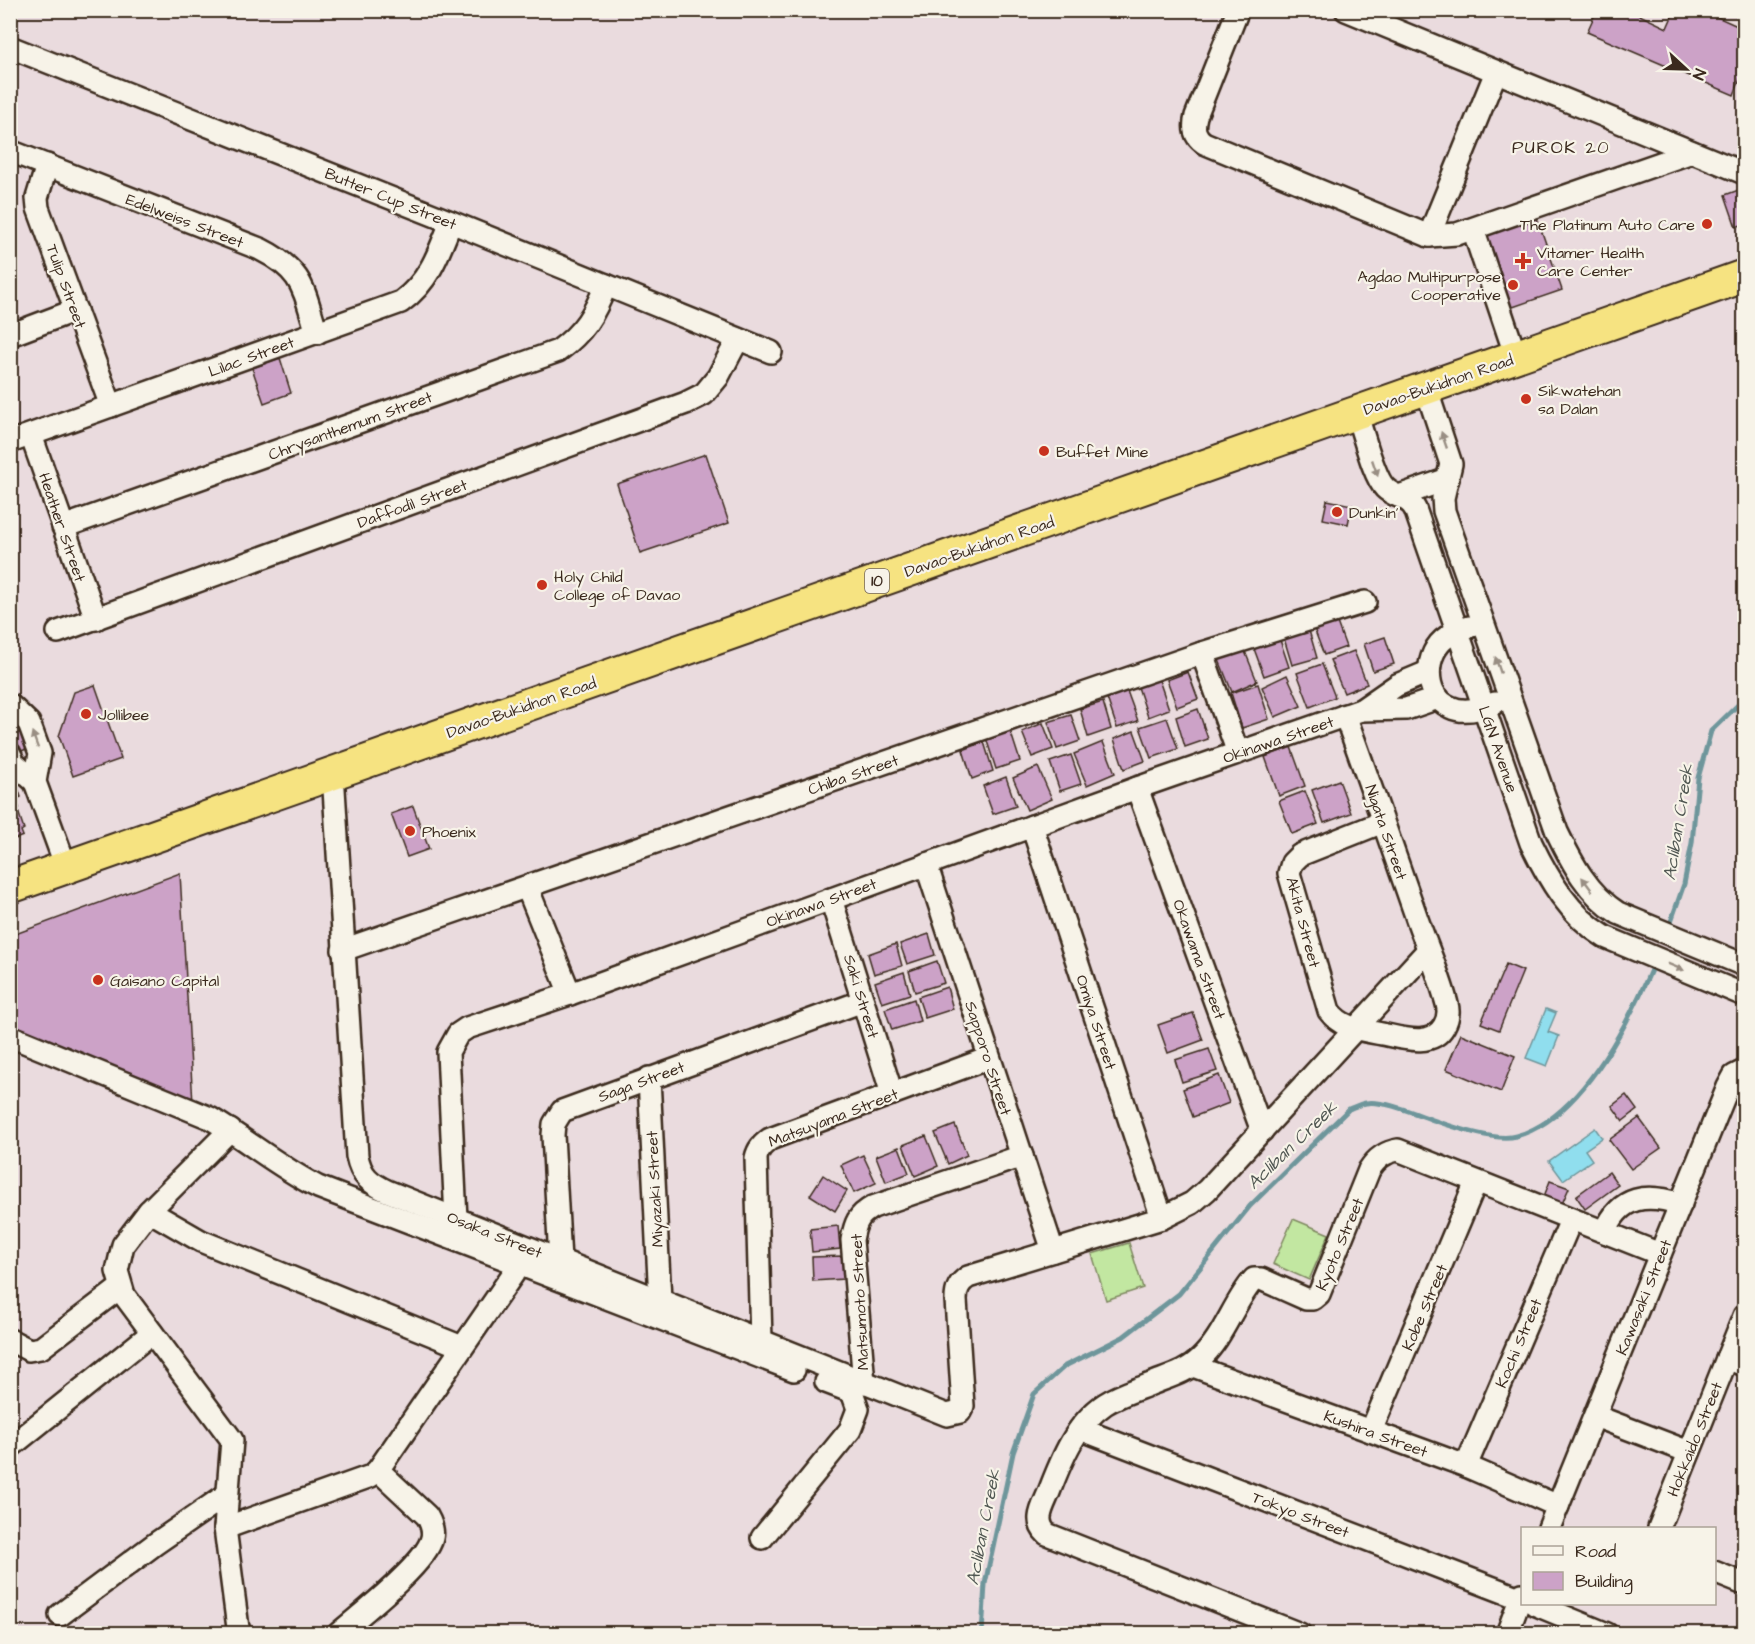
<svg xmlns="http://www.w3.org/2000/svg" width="1755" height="1644" viewBox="0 0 1755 1644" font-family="'Architects Daughter',sans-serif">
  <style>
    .green { fill: #c2e7a1; stroke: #7e8860; stroke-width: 1.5 }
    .water { fill: #90deee; stroke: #6e969b; stroke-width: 1.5 }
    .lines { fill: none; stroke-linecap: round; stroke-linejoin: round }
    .stream { stroke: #6e969b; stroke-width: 5 }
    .building { fill: #cca2c7; stroke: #3b2a1e; stroke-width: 1.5 }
    .minor-casing { stroke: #3b2a1e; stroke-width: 26 }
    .highway-casing { stroke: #3b2a1e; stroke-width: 36 }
    .minor { stroke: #f7f3e8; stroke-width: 21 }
    .highway { stroke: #f6e381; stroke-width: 32 }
    .oneway { fill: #998e83 }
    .poi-dot { fill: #c8321e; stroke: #f7f3e8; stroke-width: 2 }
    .labels { text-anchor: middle; stroke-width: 4.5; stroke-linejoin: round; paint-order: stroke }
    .shield { fill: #f7f3e8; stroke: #73665b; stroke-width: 1.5 }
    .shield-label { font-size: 15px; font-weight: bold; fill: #3b2a1e }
    .street-label { font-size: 16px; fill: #3b2a1e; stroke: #f7f3e8 }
    .poi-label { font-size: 16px; fill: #3b2a1e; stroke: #f7f3e8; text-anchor: start }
    .neighbourhood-label { font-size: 18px; letter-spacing: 1.5px; fill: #3b2a1e; stroke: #f7f3e8 }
    .water-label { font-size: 18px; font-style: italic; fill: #505752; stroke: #f7f3e8 }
  </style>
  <rect width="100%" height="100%" fill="#eadbde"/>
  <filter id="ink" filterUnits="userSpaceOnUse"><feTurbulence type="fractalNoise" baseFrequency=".0167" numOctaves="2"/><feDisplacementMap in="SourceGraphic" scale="12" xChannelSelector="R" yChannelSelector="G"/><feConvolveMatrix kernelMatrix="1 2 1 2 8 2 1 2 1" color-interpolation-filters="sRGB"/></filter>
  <g filter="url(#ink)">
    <g class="green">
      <polygon points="1293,1219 1329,1234 1309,1280 1273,1264"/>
      <polygon points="1129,1243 1143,1288 1106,1300 1092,1254"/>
    </g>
    <g class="water">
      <polygon points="1546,1009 1556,1013 1548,1032 1559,1036 1547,1066 1526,1058"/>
      <polygon points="1595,1128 1602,1138 1585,1150 1592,1160 1563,1180 1549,1161"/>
    </g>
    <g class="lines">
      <g class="stream">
        <polyline points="1668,930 1684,884 1692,843 1698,778 1711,731 1744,699"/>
        <path d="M982,1634L985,1584L1013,1453L1034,1394L1065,1366L1123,1337L1179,1294L1250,1206L1349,1109C1354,1107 1360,1104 1366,1103C1385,1100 1418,1115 1436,1121C1456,1128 1497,1142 1516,1136C1582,1118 1629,1022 1654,963"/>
      </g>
    </g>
    <g class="building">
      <polygon points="1597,10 1629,10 1667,28 1675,10 1702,10 1744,29 1744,69 1734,95 1587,32"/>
      <polygon points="1744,188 1744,224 1736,227 1725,195"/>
      <polygon points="1536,215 1562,290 1510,308 1485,233"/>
      <polygon points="280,358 291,393 264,403 252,368"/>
      <polygon points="706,454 729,523 640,553 617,484"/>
      <polygon points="1327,500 1352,505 1348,524 1323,519"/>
      <polygon points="1335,617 1346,647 1324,655 1313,626"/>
      <polygon points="1308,627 1317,658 1292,665 1283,635"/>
      <polygon points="1279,637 1289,667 1264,676 1253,646"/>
      <polygon points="1385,637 1394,664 1373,671 1364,644"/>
      <polygon points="1244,649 1257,681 1232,692 1219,660"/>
      <polygon points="1354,651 1367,684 1344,693 1330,660"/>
      <polygon points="1322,664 1335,697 1310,707 1297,673"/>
      <polygon points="1188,672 1198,699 1177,707 1167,680"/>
      <polygon points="1287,675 1301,706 1275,717 1262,687"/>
      <polygon points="1159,680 1169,709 1148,717 1138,687"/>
      <polygon points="1258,684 1269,719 1242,728 1231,693"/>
      <polygon points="95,685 121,759 73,776 59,736 74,692"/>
      <polygon points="1127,691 1138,721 1117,728 1107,698"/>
      <polygon points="1103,702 1111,729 1088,737 1080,709"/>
      <polygon points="1198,709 1208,739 1185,747 1176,717"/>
      <polygon points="1071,715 1080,741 1057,749 1048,722"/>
      <polygon points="1167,718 1178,749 1151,758 1140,727"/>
      <polygon points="1043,723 1053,749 1032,757 1022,732"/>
      <polygon points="1010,730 1020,761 996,769 986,738"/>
      <polygon points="23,731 29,748 19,752 13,735"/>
      <polygon points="1134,731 1145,761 1124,769 1114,739"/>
      <polygon points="984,742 993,771 972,779 963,750"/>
      <polygon points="1103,742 1115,773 1087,785 1074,754"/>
      <polygon points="1291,747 1305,786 1279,796 1265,757"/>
      <polygon points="1071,755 1081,784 1060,791 1050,762"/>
      <polygon points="1038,767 1052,799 1027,810 1013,778"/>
      <polygon points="13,774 21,797 16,799 19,808 10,811 10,775"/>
      <polygon points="1006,777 1016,806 993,814 983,786"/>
      <polygon points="1339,780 1351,813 1324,823 1312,790"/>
      <polygon points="1305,791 1318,824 1292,834 1279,801"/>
      <polygon points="413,806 429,849 407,857 391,814"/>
      <polygon points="18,811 24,829 21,831 23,836 10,841 10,814"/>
      <polygon points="180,873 193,1104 10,1025 10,936"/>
      <polygon points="929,934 935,955 907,964 900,944"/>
      <polygon points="896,944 902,966 874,974 868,954"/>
      <polygon points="937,961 944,983 915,992 909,971"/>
      <polygon points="1506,964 1523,971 1499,1030 1481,1023"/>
      <polygon points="904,972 910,994 882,1003 875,982"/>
      <polygon points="947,987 953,1009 925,1018 918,997"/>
      <polygon points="914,999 920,1021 892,1030 885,1009"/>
      <polygon points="1193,1013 1203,1040 1168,1053 1158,1025"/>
      <polygon points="1461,1034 1515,1056 1501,1092 1446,1069"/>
      <polygon points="1209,1049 1217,1071 1182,1082 1175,1060"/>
      <polygon points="1219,1075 1229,1103 1193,1117 1183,1089"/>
      <polygon points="1626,1095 1637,1110 1623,1121 1612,1106"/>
      <polygon points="1639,1118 1661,1148 1631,1169 1609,1140"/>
      <polygon points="955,1125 967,1155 948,1164 935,1133"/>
      <polygon points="926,1136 938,1166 915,1176 903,1145"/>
      <polygon points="899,1147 909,1173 886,1182 876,1156"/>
      <polygon points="863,1155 876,1183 854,1193 841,1165"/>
      <polygon points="1609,1172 1618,1185 1585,1209 1576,1196"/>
      <polygon points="823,1175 847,1191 835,1211 810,1195"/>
      <polygon points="1550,1181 1569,1188 1561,1206 1543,1199"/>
      <polygon points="838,1226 840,1249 812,1252 810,1229"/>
      <polygon points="843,1256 844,1279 813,1281 812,1257"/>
    </g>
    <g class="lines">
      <g class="minor-casing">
        <g id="minor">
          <path d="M1238,10L1196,116C1193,128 1194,136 1204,143L1429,236L1457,234L1692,152"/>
          <polyline points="1346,10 1744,173"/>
          <polyline points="10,47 451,222 771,352"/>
          <path d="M10,151L260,249C304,271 303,289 317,333"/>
          <polyline points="47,165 37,198 38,208 111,406"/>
          <polyline points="1473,229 1516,357"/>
          <polyline points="1429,236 1496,72"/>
          <polyline points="10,335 76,310"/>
          <path d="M1426,388L1451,464L1443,498L1444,511L1557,832C1572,863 1588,894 1618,913L1744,965"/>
          <path d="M1356,413C1363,431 1373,476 1385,488C1395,498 1408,496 1415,509L1531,843C1549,880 1569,915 1605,937L1744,995"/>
          <polyline points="31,435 96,619"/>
          <path d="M10,442L401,302C429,282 439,253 451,222"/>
          <polyline points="1399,496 1448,479"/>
          <path d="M63,527L558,351C584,332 594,315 606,285"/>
          <path d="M1469,627C1461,630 1453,632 1447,637C1424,652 1422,695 1450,707C1464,714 1481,709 1495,703"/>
          <polyline points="58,632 686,403 704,394 718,377 738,339"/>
          <polyline points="1202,653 1238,753"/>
          <polyline points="10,705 29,723 40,753 35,782 66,867"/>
          <polyline points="1361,710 1406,709 1438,698"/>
          <path d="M1345,715C1369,781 1392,847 1415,913C1425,943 1439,973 1447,1004C1449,1011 1448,1019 1444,1026C1432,1048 1402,1038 1382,1034C1362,1030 1342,1029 1329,1011L1289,873L1292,863L1300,855L1383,822"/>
          <polyline points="10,754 14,763 35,782"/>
          <path d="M333,773L357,1156C361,1176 370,1183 387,1191L947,1415L960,1412L963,1406L956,1300C956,1289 959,1283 968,1277L1162,1218L1192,1203L1207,1190L1428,950"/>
          <polyline points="1137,788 1262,1131"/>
          <polyline points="1032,826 1162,1218"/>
          <polyline points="926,864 1053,1251"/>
          <polyline points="527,887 570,994"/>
          <polyline points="831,899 892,1094"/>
          <polyline points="343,950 1202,653 1365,602"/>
          <path d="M10,1036L210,1118C247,1140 279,1167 318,1187L794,1370"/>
          <polyline points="649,1078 660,1300"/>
          <polyline points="230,1130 149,1211 123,1245 117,1271 124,1295 232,1440 225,1528 238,1628 241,1634"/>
          <polyline points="149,1211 201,1241 462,1347"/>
          <polyline points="456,1219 448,1052 458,1034 467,1028 570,994 1137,788 1361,710 1397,685 1428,672"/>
          <path d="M1605,1232C1620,1195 1647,1193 1681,1204"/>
          <polyline points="560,1260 553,1135 554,1124 562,1111 863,1001"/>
          <polyline points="10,1340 29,1350 41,1348 121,1287"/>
          <path d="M761,1341L756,1158C758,1149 762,1145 770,1139L989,1058"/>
          <polyline points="1727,1358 1744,1365"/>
          <polyline points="1193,1366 1466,1466 1558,1506"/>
          <path d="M864,1383L852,1240C855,1223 858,1215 873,1207L1022,1156"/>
          <polyline points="1595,1416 1689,1452"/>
          <polyline points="1080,1429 1522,1599"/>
          <polyline points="1371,1431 1476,1182"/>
          <polyline points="10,1447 152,1333"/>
          <polyline points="1466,1466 1571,1220"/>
          <polyline points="225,1528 371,1476 378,1470 520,1264"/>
          <polyline points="1549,1528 1728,1087 1734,1076 1744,1071"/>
          <polyline points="1659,1528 1744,1316"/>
          <polyline points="762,1538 850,1430 858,1409 852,1392 826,1382"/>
          <polyline points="1714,1572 1744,1584"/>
          <polyline points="1534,1604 1607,1634"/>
          <polyline points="60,1615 155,1544 226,1495"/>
          <path d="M338,1634C360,1615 426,1564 432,1538C434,1530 431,1523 427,1516L378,1470"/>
          <path d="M1300,1634L1047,1534C1033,1521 1043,1507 1049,1492C1061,1461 1075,1424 1105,1404C1119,1395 1136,1390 1151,1384C1168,1377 1187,1372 1200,1359C1224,1337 1233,1303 1254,1279H1261L1306,1299H1313L1319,1294L1369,1170C1376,1159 1384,1152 1398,1150L1660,1254"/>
          <polyline points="1507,1634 1522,1594"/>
        </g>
      </g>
      <g class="highway-casing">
        <polyline id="highway" points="10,887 1744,276"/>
      </g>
      <use href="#minor" class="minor"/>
      <use href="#highway" class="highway"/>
    </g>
    <defs><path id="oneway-solid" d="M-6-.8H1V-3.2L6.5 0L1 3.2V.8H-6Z" transform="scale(1.5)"/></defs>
    <g class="oneway">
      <use href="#oneway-solid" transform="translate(1444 440) rotate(-109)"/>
      <use href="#oneway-solid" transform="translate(1375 468) rotate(71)"/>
      <use href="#oneway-solid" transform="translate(1498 665) rotate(-109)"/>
      <use href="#oneway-solid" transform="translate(35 740) rotate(-110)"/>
      <use href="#oneway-solid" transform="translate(1587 884) rotate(-127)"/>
      <use href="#oneway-solid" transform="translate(1676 967) rotate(22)"/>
    </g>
  </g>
  <g class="poi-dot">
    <circle cx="1707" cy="224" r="6"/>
    <path d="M1520 252h6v6h6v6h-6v6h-6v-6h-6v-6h6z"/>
    <circle cx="1513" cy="285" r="6"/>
    <circle cx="1526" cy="399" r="6"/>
    <circle cx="1044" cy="451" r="6"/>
    <circle cx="1337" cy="512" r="6"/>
    <circle cx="542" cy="585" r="6"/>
    <circle cx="86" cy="714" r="6"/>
    <circle cx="410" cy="831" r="6"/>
    <circle cx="98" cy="980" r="6"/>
  </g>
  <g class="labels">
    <rect class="shield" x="865" y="569" width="24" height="24" rx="4.5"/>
    <g class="shield-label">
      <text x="877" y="586">10</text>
    </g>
    <g class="street-label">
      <text transform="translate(391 198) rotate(22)" y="6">Butter Cup Street</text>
      <text transform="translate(185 220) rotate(21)" y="6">Edelweiss Street</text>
      <text transform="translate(67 286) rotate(70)" y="6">Tulip Street</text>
      <text transform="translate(251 356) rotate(-20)" y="6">Lilac Street</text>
      <text transform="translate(1438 384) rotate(-19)" y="6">Davao-Bukidnon Road</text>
      <text transform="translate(350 425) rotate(-20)" y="6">Chrysanthemum Street</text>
      <text transform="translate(412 503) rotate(-20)" y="6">Daffodil Street</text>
      <text transform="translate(63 527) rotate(71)" y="6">Heather Street</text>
      <text transform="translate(979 546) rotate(-19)" y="6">Davao-Bukidnon Road</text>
      <text transform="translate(521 707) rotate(-19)" y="6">Davao-Bukidnon Road</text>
      <text transform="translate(1278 739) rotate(-19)" y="6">Okinawa Street</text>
      <text transform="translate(1499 749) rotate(71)" y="6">LGN Avenue</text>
      <text transform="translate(853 774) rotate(-19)" y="6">Chiba Street</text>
      <text transform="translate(1387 832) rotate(71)" y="6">Nigata Street</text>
      <text transform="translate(821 902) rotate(-20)" y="6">Okinawa Street</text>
      <text transform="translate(1304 922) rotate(75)" y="6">Akita Street</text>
      <text transform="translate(1200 959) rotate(70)" y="6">Okawama Street</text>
      <text transform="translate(862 996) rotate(73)" y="6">Saki Street</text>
      <text transform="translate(1097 1022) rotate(72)" y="6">Omiya Street</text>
      <text transform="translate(989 1058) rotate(72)" y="6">Sapporo Street</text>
      <text transform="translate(641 1081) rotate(-20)" y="6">Saga Street</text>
      <text transform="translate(833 1117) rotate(-21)" y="6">Matsuyama Street</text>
      <text transform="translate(654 1189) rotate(-93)" y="6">Miyazaki Street</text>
      <text transform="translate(495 1234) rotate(22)" y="6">Osaka Street</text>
      <text transform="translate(1339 1244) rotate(-67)" y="6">Kyoto Street</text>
      <text transform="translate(1643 1297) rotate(-68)" y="6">Kawasaki Street</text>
      <text transform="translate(859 1302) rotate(-93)" y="6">Matsumoto Street</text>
      <text transform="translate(1424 1307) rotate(-67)" y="6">Kobe Street</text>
      <text transform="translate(1518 1343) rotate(-67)" y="6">Kochi Street</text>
      <text transform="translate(1376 1433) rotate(20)" y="6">Kushira Street</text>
      <text transform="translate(1694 1439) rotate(-68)" y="6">Hokkaido Street</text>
      <text transform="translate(1301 1514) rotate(21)" y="6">Tokyo Street</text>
    </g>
    <g class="poi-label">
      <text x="1695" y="230" text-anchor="end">The Platinum Auto Care</text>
      <text x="1537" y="258">Vitamer Health<tspan x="1537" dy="18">Care Center</tspan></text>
      <text x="1501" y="282" text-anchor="end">Agdao Multipurpose<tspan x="1501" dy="18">Cooperative</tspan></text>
      <text x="1538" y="396">Sikwatehan<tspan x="1538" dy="18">sa Dalan</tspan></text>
      <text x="1056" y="457">Buffet Mine</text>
      <text x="1349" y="518">Dunkin'</text>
      <text x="554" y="582">Holy Child<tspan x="554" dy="18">College of Davao</tspan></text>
      <text x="98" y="720">Jollibee</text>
      <text x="422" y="837">Phoenix</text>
      <text x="110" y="986">Gaisano Capital</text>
    </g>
    <g class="neighbourhood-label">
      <text x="1561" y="153">PUROK 20</text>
    </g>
    <g class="water-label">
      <text transform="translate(1678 822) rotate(-81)" y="6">Acliban Creek</text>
      <text transform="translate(1292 1145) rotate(-44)" y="6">Acliban Creek</text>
      <text transform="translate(983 1527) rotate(-79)" y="6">Acliban Creek</text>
    </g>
  </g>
  <rect width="1755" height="1644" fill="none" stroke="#f7f3e8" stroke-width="36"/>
  <rect x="18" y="18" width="1719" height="1608" fill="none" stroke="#3b2a1e" stroke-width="2" filter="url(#ink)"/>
  <rect x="1521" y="1527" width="195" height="78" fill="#f7f3e8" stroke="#aca397" stroke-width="1.5"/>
  <rect x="1533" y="1546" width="30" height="9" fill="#f7f3e8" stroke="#aca397" stroke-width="1.5"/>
  <text x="1575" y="1557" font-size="18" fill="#3b2a1e">Road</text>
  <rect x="1533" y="1572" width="30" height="18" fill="#cca2c7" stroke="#aca397" stroke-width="1.5"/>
  <text x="1575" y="1587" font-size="18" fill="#3b2a1e">Building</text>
  <g transform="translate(1686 69) rotate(112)" stroke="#f7f3e8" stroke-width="4.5" paint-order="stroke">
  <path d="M0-4.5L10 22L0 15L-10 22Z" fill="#3b2a1e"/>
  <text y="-9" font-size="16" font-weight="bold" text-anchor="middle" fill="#3b2a1e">N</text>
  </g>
</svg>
